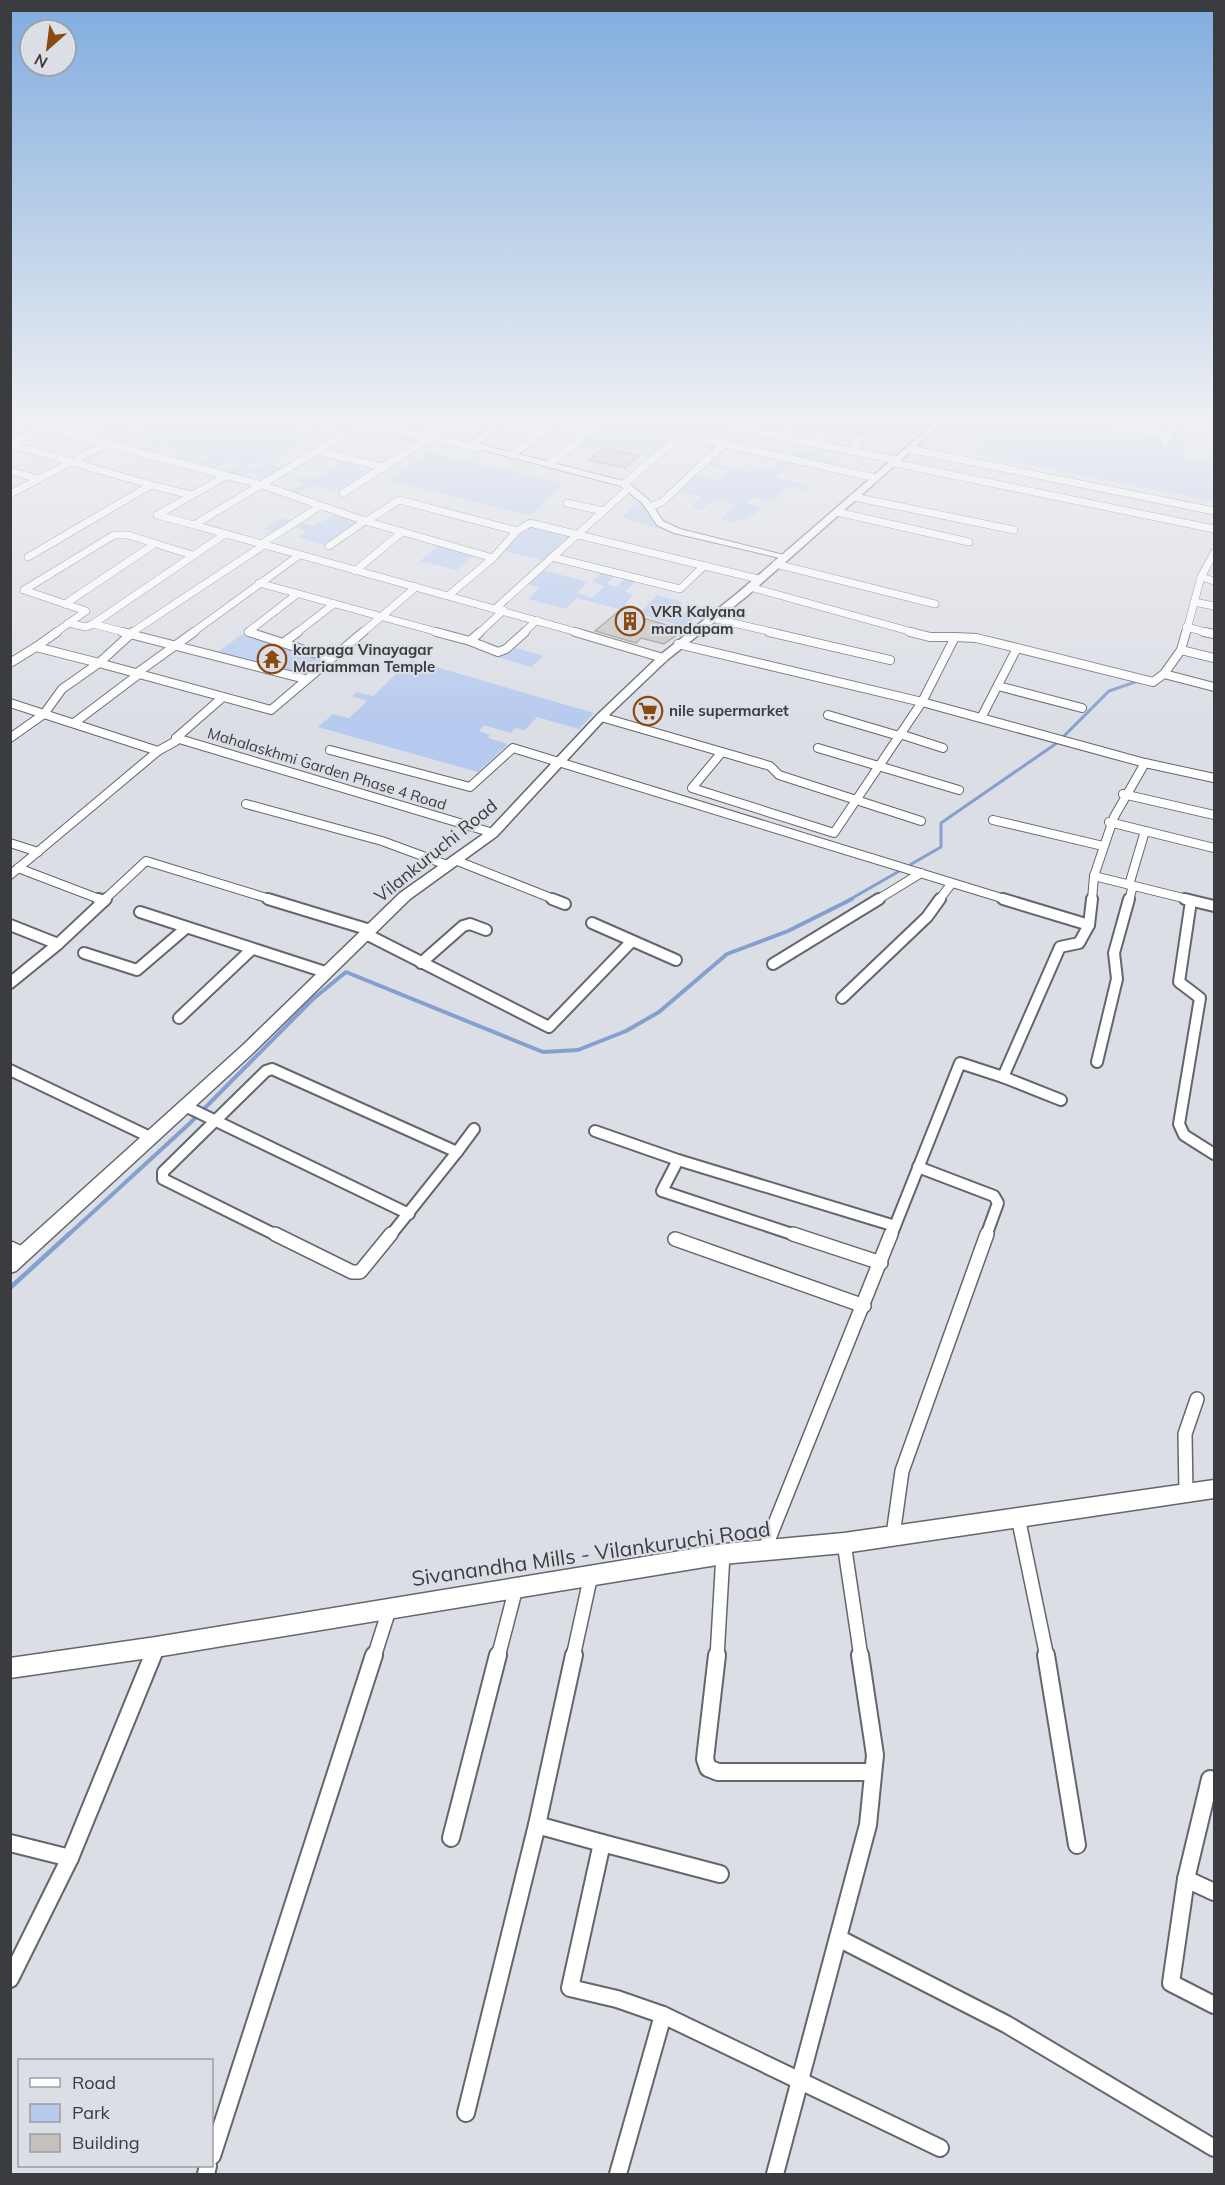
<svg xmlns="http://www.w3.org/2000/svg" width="1225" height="2185" viewBox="0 0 1225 2185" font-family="Mulish,sans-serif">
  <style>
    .green { fill: #b6caef }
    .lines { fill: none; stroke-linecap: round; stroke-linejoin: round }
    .stream-far2 { stroke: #859fcf; stroke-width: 3 }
    .stream-far1 { stroke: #859fcf; stroke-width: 4 }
    .stream { stroke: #859fcf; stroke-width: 4.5 }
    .building { fill: #c7c1bd; stroke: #98928e; stroke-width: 1.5 }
    .minor-far4-casing { stroke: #63666c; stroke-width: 8 }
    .minor-far3-casing { stroke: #63666c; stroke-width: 10 }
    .minor-far2-casing { stroke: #63666c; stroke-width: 14 }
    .minor-far1-casing { stroke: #63666c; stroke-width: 16 }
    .minor-casing { stroke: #63666c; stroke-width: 20 }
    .tertiary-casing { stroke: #63666c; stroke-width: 2 }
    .secondary-casing { stroke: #63666c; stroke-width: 3 }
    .minor-far4 { stroke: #fff; stroke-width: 7 }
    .minor-far3 { stroke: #fff; stroke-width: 8 }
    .minor-far2 { stroke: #fff; stroke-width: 10 }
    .minor-far1 { stroke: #fff; stroke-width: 13 }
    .minor { stroke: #fff; stroke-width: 16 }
    .tertiary { fill: #fff; fill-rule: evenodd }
    .secondary { fill: #fff; fill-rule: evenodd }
    .labels { text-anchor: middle; stroke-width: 4.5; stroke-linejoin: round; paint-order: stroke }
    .far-poi-label { font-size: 15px; font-weight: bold; fill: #3b3c3f; stroke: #dbdee5; text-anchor: start }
    .far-street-label { font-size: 15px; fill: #3b3c3f; stroke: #dbdee5 }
    .street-label { font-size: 18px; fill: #3b3c3f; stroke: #dbdee5 }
    .near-street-label { font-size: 21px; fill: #3b3c3f; stroke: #dbdee5 }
  </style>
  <rect width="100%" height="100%" fill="#dbdee5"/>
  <g class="green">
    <path d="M104,420H145L137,424L145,426C178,408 239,422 274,430L283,425L307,430L297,436L309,439L272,460L262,458L247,467L253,469L264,463L282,468L266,478L251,473L242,478L226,474L239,464L228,461L214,470L197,466L210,457L200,455L186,463L166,458L179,450L161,445L147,453L138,451L152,442L123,435L115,438L109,437L115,433L106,430L117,424Z"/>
    <polygon points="608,420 931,420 903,445 773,421 767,427 786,430 782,436 716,425 694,444 672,439 651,457 603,445 595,452 575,447"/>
    <polygon points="1000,420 1029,420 1040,423 1043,420 1073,420 1187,441 1180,456 1214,463 1214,509 1211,508 1213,501 972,453 985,439 936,429 944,422 991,431"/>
    <polygon points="818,446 830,449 824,455 835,458 829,466 792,457 799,450 812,453"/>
    <polygon points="429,452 564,484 530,516 388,480"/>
    <polygon points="348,459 363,463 356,469 372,473 341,494 312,485 295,495 288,493 303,483 295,480 299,477 313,480"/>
    <path d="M783,459L791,460L775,477L812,486L807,490L788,486L772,501L753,497L747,503L762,507C750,520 738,524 721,519L735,504L714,499L701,510L692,507L701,497L677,491L695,475L718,481L729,470L705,464L707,462L752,473L759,467L773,469Z"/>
    <polygon points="640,500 669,529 666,531 621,517"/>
    <polygon points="335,514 367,523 331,547 297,537 306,531 292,526 279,534 264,529 281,518 314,526"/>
    <polygon points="531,524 572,534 543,560 504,551"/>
    <polygon points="441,544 475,554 457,570 420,561"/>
    <polygon points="543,570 588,582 577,593 592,598 604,586 592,582 602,572 615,575 607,584 616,587 625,578 636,581 625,592 634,594 624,605 642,610 657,595 682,602 675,610 697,616 686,627 577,598 565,609 528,599 539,588 527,584"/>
    <polygon points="244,633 323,658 302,676 218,652"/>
    <polygon points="510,646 543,656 531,667 498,657"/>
    <polygon points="411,660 422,663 594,713 579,729 537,717 525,730 515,728 511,733 484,725 479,731 490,735 488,738 508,744 478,772 318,727 333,714 349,718 367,701 352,696 357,692 373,696"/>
  </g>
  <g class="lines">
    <polyline class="stream-far2" points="849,900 941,847 941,823 1057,743 1109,691 1141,680"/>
    <polyline class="stream-far1" points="67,1236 189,1124 313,999 346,972 543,1052 578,1050 626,1031 659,1012 727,954 788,931 852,899"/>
    <polyline class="stream" points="10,1288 69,1234"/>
  </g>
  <g class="building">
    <polygon points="603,448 626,453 639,456 625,468 588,460"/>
    <polygon points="619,611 684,630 664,644 641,638 636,643 595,631"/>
  </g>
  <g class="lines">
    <g class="minor-far4-casing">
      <g id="minor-far4">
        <polyline points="24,420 44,428"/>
        <polyline points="82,420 59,431 262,485 365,521 493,558"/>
        <polyline points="113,420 140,427"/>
        <polyline points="341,420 480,448"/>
        <polyline points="1083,420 1168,435"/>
        <polyline points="259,425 268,420"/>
        <polyline points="735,428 897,460"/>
        <polyline points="302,429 317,420"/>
        <polyline points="393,430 409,420"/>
        <polyline points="783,438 791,426"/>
        <polyline points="702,440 724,444"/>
        <polyline points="10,443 44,428 59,431"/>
        <polyline points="1165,443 1176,420"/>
        <polyline points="10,444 151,485 28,557"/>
        <polyline points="815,444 825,431"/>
        <polyline points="909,449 1214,511"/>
        <polyline points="317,451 345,433"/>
        <polyline points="852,451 861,438"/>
        <polyline points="512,455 558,420"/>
        <polyline points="894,463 1214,529"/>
        <polyline points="550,464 604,420"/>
        <polyline points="383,467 317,451 194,525 580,633"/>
        <polyline points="10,471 38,479"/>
        <polyline points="624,484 674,441"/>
        <polyline points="151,485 191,495"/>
        <polyline points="343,493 457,420"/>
        <polyline points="10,494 106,444"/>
        <polyline points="854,497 1014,530"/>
        <polyline points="567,503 603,511"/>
        <polyline points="650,507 662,502 724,444 876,478"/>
        <polyline points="837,512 969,542"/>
        <polyline points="367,521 399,500 517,531"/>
        <polyline points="194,525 157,515 226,476"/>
        <polyline points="260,545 320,506"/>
        <polyline points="329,546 365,521"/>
        <polyline points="552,557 680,589 704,566"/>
        <polyline points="776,564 935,604"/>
        <polyline points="355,571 402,532"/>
        <polyline points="1201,577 1214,581"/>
        <polyline points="259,583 441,633"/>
        <polyline points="750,587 916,633"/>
        <polyline points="449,595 493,558 517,531 530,523 758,579"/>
        <polyline points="1194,602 1214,606"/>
        <polyline points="65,604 153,545"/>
        <polyline points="496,608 629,488"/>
        <polyline points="712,618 776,633"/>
        <polyline points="68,623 86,627 93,624"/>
        <polyline points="1186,627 1210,633"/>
        <polyline points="55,633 86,611 24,590 114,535 128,535 192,555"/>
        <polyline points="128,633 93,624 225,534"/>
        <polyline points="131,633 264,545"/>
        <polyline points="192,633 298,556"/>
        <polyline points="251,633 248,632 297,594"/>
        <polyline points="296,633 334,604"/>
        <polyline points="362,633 416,587"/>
        <polyline points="479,633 504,610"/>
        <polyline points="523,633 537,620"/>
        <polyline points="1186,633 1201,577 1214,553"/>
      </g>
    </g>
    <g class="minor-far3-casing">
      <g id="minor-far3">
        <polyline points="122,632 305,679"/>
        <polyline points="133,632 99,663 271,710 363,632"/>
        <polyline points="249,632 329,658"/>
        <polyline points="436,632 470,641 480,632"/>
        <polyline points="575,632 663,658"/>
        <polyline points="769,632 890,660"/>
        <polyline points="1186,632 1181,650 1214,658"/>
        <polyline points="1204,632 1214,634"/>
        <polyline points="955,637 976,638 1017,648"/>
        <polyline points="470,641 498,652 506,649 525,632"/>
        <polyline points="283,643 298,632"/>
        <polyline points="678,644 922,702 1145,763"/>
        <polyline points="36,647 57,632"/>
        <polyline points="10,663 36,647 99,663"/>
        <polyline points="137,673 194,632"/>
        <polyline points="1164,674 1214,687"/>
        <polyline points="998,686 1082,708"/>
        <polyline points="10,703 158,751 10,875"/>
        <polyline points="828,715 899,736"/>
        <polyline points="601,717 722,752 692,788 834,833 922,702 955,637 930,637 910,632"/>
        <polyline points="981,718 1017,648 1153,682 1164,674 1181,650"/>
        <polyline points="74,723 139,674"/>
        <polyline points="900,734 943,748"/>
        <polyline points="10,738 44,714 62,689 99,663"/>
        <polyline points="176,738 223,697"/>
        <polyline points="818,748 959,790"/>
        <polyline points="330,750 470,787 513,748 1008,900"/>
        <polyline points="158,751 176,741 176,738 493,833"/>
        <polyline points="722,752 770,766 779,775 921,821"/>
        <polyline points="1123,794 1214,815"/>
        <polyline points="246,804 382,841 447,865"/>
        <polyline points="993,820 1103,846"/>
        <polyline points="1109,822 1214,848"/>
        <polyline points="10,843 38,852"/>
        <polyline points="455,860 556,900"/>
        <polyline points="18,868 102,900"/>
        <polyline points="1129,885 1145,831"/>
        <polyline points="104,900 146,861 273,900"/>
        <polyline points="877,900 921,873"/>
        <polyline points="939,900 952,883"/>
        <polyline points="1092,900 1094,876"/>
        <polyline points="1129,900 1133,886"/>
        <polyline points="1191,900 1094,876 1114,817 1145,763 1214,778"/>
      </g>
    </g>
    <g class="minor-far2-casing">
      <g id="minor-far2">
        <polyline points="98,899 104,901"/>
        <polyline points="268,899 370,930"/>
        <polyline points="552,899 565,904"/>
        <polyline points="1003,899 1089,925"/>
        <polyline points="1185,899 1214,906"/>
        <polyline points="1191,901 1179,982 1200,998 1179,1124 1184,1135 1214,1154"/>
        <polyline points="140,912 325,972"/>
        <polyline points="592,923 676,960"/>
        <polyline points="10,925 58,944 106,899"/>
        <polyline points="366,934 549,1027 632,941"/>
        <polyline points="84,953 137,970 186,928"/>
        <polyline points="421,963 463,926 470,924 486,930"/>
        <polyline points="773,964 879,899"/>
        <polyline points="10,983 58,944"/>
        <polyline points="842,998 927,917 940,899"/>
        <polyline points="179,1018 252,949"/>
        <polyline points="1097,1062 1117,979 1114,953 1129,899"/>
        <polyline points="10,1070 150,1137"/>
        <polyline points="1003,1077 1061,1100"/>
        <polyline points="185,1106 409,1214"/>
        <polyline points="595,1131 678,1160 895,1226"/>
        <polyline points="457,1152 474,1129"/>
        <polyline points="678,1160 662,1191 798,1236"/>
        <polyline points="918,1167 994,1196 998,1203 986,1236"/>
        <polyline points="278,1236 163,1179 163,1172 266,1071 272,1069 457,1152"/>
        <polyline points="390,1236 457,1152"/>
        <polyline points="891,1236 960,1063 1003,1077 1060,947 1079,943 1089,925 1092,899"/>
      </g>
    </g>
    <g class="minor-far1-casing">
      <g id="minor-far1">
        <polyline points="275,1234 352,1272 360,1272 391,1234"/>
        <polyline points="793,1234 881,1263"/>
        <polyline points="675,1239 864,1306"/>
        <polyline points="10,1248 23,1254"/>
        <polyline points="1186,1493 1185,1434 1197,1399"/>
        <polyline points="1018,1517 1047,1657"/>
        <polyline points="893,1535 902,1471 987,1234"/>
        <polyline points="844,1543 861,1657"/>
        <polyline points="764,1551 891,1234"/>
        <polyline points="152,1657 156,1647"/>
        <polyline points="374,1657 390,1607"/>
        <polyline points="498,1657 516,1588"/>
        <polyline points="573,1657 591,1575"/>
        <polyline points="717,1657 723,1554"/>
      </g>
    </g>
    <g class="minor-casing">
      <g id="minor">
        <polyline points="574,1655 537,1825 602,1843 570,1988 617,1999 663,2015 940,2148"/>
        <polyline points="717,1655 705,1759 708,1768 718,1772 873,1772"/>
        <polyline points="1046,1655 1077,1845"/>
        <polyline points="1214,1781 1210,1779 1186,1879 1214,1892"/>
        <polyline points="451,1838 498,1655"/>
        <polyline points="10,1843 70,1858"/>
        <polyline points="602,1843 720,1874"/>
        <polyline points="1186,1879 1171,1983 1214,2005"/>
        <polyline points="838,1938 1006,2024 1214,2148"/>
        <polyline points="10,1979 70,1858 153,1655"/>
        <polyline points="466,2113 537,1825"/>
        <polyline points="212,2156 374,1655"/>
        <polyline points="206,2174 208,2166"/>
        <polyline points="618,2174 663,2015"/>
        <polyline points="775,2174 868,1825 875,1755 860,1655"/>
      </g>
    </g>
    <g class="tertiary-casing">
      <polygon id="tertiary" points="501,420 509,420 479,444 627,482 649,500 663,521 680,529 788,556 784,559 674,533 657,525 643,504 621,486 472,447 472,440"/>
    </g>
    <g class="secondary-casing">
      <g id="secondary">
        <polygon points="938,420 946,420 747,596 667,660 605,719 497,836 410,899 253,1053 16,1271 10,1273 10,1255 243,1045 400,893 489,830 597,715 659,656 739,592"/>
        <polygon points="1214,1480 1214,1498 844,1553 723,1564 156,1657 10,1678 10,1658 156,1637 723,1544 844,1533"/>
      </g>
    </g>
    <use href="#minor-far4" class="minor-far4"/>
    <use href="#minor-far3" class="minor-far3"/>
    <use href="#minor-far2" class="minor-far2"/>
    <use href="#minor-far1" class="minor-far1"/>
    <use href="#minor" class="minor"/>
    <use href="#tertiary" class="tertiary"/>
    <use href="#secondary" class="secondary"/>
  </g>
  <linearGradient id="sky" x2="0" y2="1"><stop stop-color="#80acde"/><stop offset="0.58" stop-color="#eff0f3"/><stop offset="1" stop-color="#eff0f3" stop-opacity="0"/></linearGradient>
  <rect width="1225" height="725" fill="url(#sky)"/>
  <defs>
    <g id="building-ring" transform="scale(1.5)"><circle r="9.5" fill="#dbdee5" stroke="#8a4a12" stroke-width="1.5"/><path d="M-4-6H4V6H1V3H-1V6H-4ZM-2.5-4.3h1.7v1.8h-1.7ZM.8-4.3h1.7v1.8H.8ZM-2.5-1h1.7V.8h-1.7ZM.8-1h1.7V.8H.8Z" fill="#8a4a12"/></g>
    <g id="temple-ring" transform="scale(1.5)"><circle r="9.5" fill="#dbdee5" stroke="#8a4a12" stroke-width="1.5"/><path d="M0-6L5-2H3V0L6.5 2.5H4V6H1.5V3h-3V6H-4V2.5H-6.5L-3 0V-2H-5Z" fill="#8a4a12"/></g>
    <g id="supermarket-ring" transform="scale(1.5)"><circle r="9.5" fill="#dbdee5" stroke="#8a4a12" stroke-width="1.5"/><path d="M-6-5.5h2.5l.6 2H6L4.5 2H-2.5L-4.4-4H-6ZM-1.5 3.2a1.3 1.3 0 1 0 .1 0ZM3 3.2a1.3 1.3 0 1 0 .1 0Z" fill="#8a4a12"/></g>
  </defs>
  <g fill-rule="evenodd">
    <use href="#building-ring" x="630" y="621"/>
    <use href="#temple-ring" x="272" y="659"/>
    <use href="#supermarket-ring" x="648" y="711"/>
  </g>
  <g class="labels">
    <g class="far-poi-label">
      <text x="651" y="617">VKR Kalyana<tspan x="651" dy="17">mandapam</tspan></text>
      <text x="293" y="655">karpaga Vinayagar<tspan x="293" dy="17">Mariamman Temple</tspan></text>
      <text x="669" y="716">nile supermarket</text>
    </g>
    <g class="far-street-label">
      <text transform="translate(327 769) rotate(17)" y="5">Mahalaskhmi Garden Phase 4 Road</text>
    </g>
    <g class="street-label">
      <text transform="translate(436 851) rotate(-39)" y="6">Vilankuruchi Road</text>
    </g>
    <g class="near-street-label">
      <text transform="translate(591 1554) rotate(-8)" y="7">Sivanandha Mills - Vilankuruchi Road</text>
    </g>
  </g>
  <rect width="1225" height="2185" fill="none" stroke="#3b3c3f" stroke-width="24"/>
  <rect x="18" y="2059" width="195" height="108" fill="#dbdee5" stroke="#9b9da3" stroke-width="1.5"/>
  <rect x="30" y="2078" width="30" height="9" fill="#ffffff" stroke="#9b9da3" stroke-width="1.5"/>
  <text x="72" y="2089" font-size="18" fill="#3b3c3f">Road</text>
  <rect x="30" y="2104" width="30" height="18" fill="#b6caef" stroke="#9b9da3" stroke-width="1.5"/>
  <text x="72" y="2119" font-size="18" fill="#3b3c3f">Park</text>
  <rect x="30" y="2134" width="30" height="18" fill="#c7c1bd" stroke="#9b9da3" stroke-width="1.5"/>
  <text x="72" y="2149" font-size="18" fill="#3b3c3f">Building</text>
  <g transform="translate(48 48) rotate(208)"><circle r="28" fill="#dbdee5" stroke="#9b9da3" stroke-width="1.5"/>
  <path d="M0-4.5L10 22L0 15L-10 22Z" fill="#8a4a12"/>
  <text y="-9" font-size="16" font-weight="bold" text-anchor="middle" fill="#3b3c3f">N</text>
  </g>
</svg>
